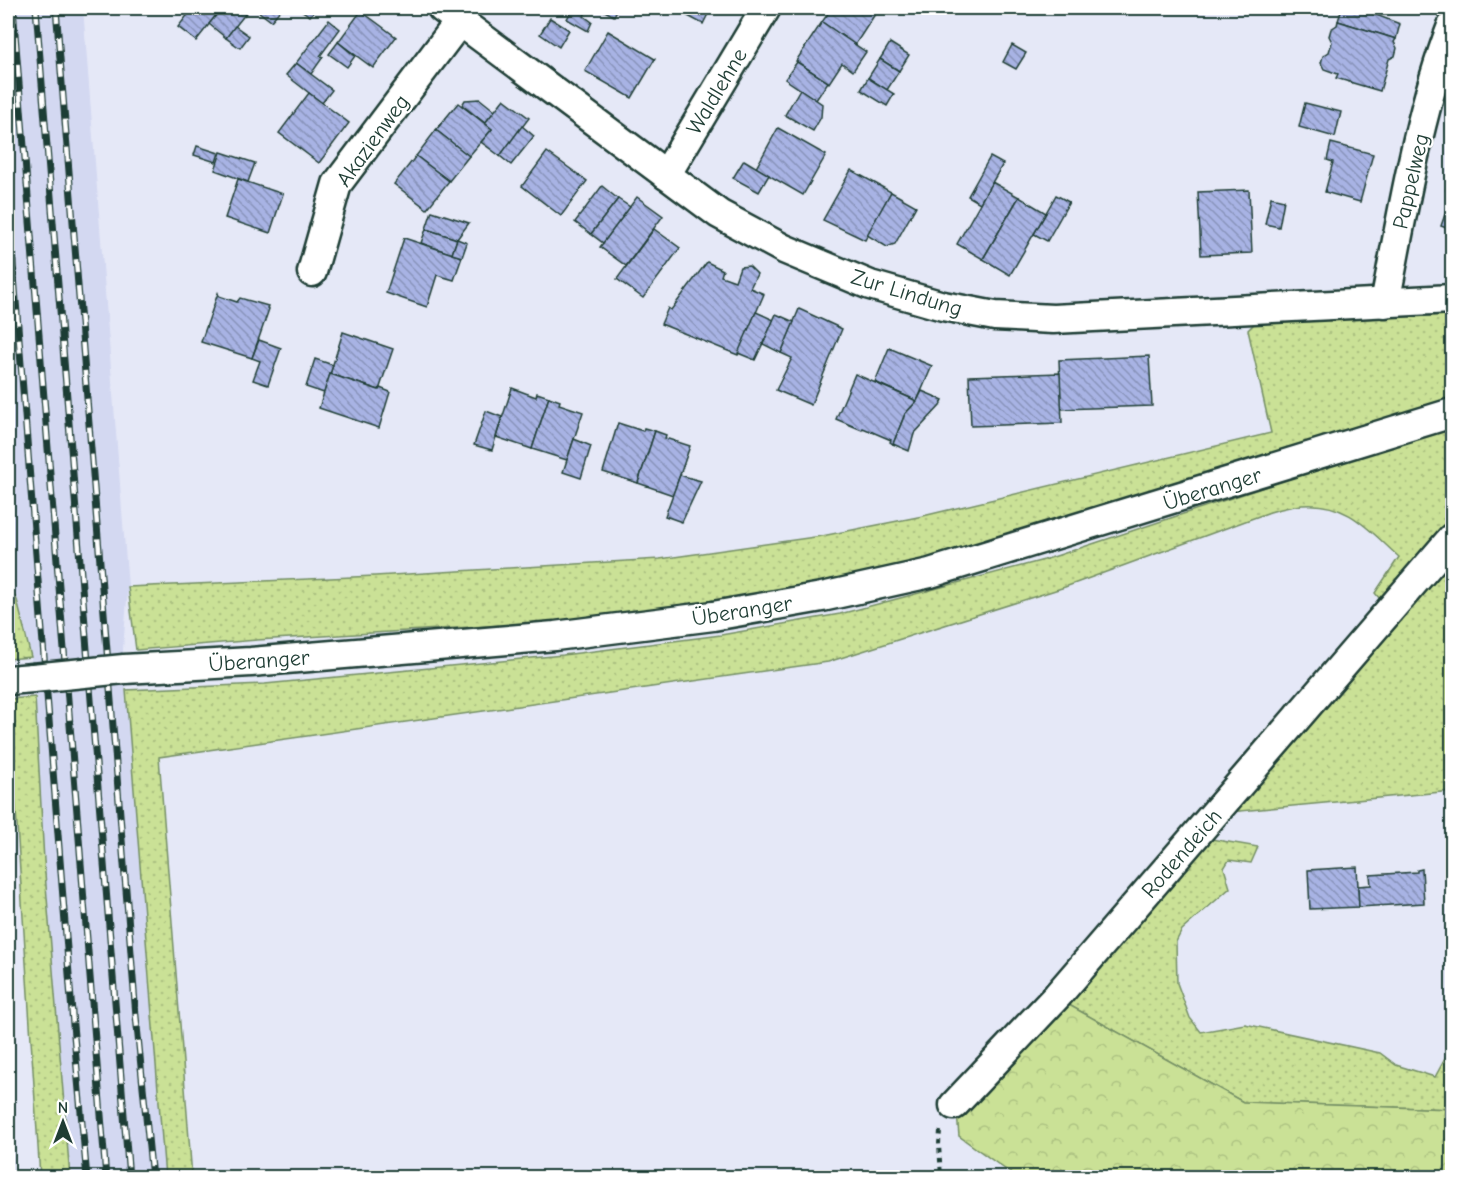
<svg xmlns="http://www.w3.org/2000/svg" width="1460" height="1185" viewBox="0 0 1460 1185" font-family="'Comic Neue',sans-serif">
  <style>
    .built { fill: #d3d8f1 }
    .grass { fill: url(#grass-dots); stroke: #748f65; stroke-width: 1.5 }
    .forest { fill: url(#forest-crowns); stroke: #748f65; stroke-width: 1.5 }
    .building { fill: url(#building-back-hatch); stroke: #1f3d34; stroke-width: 1.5 }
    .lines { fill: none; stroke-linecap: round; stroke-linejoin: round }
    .street-casing { stroke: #1f3d34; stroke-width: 33 }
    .path { stroke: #1f3d34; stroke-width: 4; stroke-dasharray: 4.5 4.5; stroke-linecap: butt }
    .street { stroke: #fff; stroke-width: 28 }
    .rail-casing { stroke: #1f3d34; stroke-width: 7 }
    .rail { stroke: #fff; stroke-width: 4.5; stroke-dasharray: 14; stroke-linecap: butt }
    .street-bridge-casing { stroke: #1f3d34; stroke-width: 33; stroke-linecap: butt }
    .street-bridge { stroke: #fff; stroke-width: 28 }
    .labels { text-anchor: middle; stroke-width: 4.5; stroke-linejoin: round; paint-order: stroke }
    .street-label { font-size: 22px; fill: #1f3d34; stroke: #fff }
  </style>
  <defs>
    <pattern id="grass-dots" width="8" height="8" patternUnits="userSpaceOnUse" patternTransform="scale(1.5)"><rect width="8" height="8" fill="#cae196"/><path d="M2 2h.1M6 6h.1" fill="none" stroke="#adc282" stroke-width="1.8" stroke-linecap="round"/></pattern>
    <pattern id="forest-crowns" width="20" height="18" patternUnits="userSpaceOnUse" patternTransform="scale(1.5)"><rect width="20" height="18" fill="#cae196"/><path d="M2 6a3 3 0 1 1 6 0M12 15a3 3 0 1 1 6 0" fill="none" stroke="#adc282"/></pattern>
    <pattern id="building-back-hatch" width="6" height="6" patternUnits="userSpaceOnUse" patternTransform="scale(1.5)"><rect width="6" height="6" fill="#a8b3e4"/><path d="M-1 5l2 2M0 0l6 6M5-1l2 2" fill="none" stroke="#8893ba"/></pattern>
  </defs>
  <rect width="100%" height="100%" fill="#e5e8f7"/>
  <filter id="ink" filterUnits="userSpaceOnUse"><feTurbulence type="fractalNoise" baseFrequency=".0167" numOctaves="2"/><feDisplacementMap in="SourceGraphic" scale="12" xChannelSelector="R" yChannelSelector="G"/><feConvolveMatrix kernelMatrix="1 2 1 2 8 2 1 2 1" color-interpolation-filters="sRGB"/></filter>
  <g filter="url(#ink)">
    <polygon class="built" points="8,8 83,8 128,587 123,649 165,1177 70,1177 44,861 31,657 17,600 10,589 8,562"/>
    <g class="grass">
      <polygon points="1452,315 1452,405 934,557 822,585 708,606 552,622 257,640 136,650 128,587 375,576 660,559 822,536 923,516 1271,433 1248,330 1256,322"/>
      <path d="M1452,425V527L1384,604L1375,593L1399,557C1369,530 1347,501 1302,505C1292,506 1280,509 1270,512L1065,587L828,662L159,757L192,1177H165L126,690L265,684L563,655L721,635L840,614L1044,560Z"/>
      <polygon points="1452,552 1452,791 1229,812"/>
      <polygon points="8,589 10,589 17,600 31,657 8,659"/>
      <polygon points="35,697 44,861 70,1177 40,1177 13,764 8,763 8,699"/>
      <polygon points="1211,839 1258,847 1251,863 1229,860 1224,868 1230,888 1182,930 1176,942 1177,983 1190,1018 1201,1032 1245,1024 1380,1053 1396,1065 1435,1077 1446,1057 1452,1051 1452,1109 1243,1102 1060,1000"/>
    </g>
    <polygon class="forest" points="1060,1000 1243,1102 1452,1109 1452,1177 1016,1177 959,1136 957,1113"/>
    <g class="building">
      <polygon points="193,8 222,8 196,41 178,27"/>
      <polygon points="222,8 250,8 226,38 209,24"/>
      <polygon points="254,8 282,8 271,21"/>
      <polygon points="298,8 317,8 310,16"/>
      <polygon points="564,8 588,8 584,16 592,22 588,31 567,19 571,11"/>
      <polygon points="599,8 618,8 614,16"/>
      <polygon points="680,8 705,8 710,10 703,24 678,11"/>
      <polygon points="832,8 879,8 855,45 822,22"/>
      <polygon points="1342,8 1358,8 1400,24 1396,39 1338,21"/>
      <polygon points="361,11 396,37 373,68 338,42"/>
      <polygon points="550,18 569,30 559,47 540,34"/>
      <polygon points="329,20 340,29 320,56 323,57 311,74 296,63"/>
      <polygon points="1338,21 1396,39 1394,42 1397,48 1395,56 1389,59 1380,91 1336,78 1338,74 1324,69 1321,63 1323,56 1329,52 1332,42 1329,36 1331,29 1337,25"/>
      <polygon points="822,22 866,52 853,71 842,63 829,83 796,61"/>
      <polygon points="235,26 249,36 240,48 226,38"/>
      <polygon points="608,31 655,59 632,98 585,71"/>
      <polygon points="338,42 355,56 347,67 329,54"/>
      <polygon points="890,43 909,55 899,71 880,59"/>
      <polygon points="1012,45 1026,53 1016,69 1003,62"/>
      <polygon points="880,59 899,71 887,90 868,78"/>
      <polygon points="797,62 828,82 816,100 785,79"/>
      <polygon points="296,63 332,90 322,103 286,75"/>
      <polygon points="868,78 894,94 887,106 861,90"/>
      <polygon points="800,89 822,104 821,117 813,131 785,115"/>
      <polygon points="309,93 349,123 319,163 279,133"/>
      <polygon points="480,99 495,111 485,123 462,105 465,100"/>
      <polygon points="504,99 529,118 500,156 481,142 492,129 485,123"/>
      <polygon points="458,103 492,129 469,156 436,130"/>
      <polygon points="1305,103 1341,112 1335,137 1299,127"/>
      <polygon points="522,126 534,136 511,165 500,156"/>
      <polygon points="778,128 826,155 803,195 756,168"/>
      <polygon points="436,130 469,156 449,181 416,156"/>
      <polygon points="1331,143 1373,154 1360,202 1325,192 1333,162 1327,160"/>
      <polygon points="197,146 219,153 216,162 194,155"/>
      <polygon points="221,152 255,163 248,182 215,170"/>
      <polygon points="547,152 587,181 561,216 522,186"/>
      <polygon points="416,156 449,181 427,209 394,184"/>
      <polygon points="990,157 1003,164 980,203 968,196"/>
      <polygon points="744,160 769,175 759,192 733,178"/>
      <polygon points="851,170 891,192 865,240 823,220"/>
      <polygon points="1452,173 1452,192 1446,190"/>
      <polygon points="238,179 283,194 270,233 225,218"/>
      <polygon points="992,182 1019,197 983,259 957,244"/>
      <polygon points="602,186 618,199 591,234 575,222"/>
      <polygon points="1249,190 1252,253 1201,255 1198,192"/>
      <polygon points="891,192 916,206 895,244 887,247 867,235"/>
      <polygon points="1452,194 1452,230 1441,226"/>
      <polygon points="1056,195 1069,202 1047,241 1034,234"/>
      <polygon points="637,197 663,216 626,266 600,247"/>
      <polygon points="1019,197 1046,213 1010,275 983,259"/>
      <polygon points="1271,197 1284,200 1279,227 1265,224"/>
      <polygon points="618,199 630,207 603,243 591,234"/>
      <polygon points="432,211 469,223 457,239 426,229"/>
      <polygon points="426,229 457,239 452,254 421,243"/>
      <polygon points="654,229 680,248 643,298 617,279"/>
      <polygon points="404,238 462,257 454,280 437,275 427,307 386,293"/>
      <polygon points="457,239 467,243 462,257 452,254"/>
      <polygon points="707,262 723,270 721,276 735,281 740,267 749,266 757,274 750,288 764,294 738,355 661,324 668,308 671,310"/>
      <polygon points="218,293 219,296 237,302 240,298 268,306 267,308 269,309 252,358 201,342"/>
      <polygon points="799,309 842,329 811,405 776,390 792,358 781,353"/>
      <polygon points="756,312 774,320 755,360 738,353"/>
      <polygon points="776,314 794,322 781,353 763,344"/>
      <polygon points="343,332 393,349 379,390 330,374"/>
      <polygon points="259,340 281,348 268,385 253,380 260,361 252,358"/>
      <polygon points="889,348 932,366 917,401 875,382"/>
      <polygon points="1149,356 1152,406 1061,409 1059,360"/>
      <polygon points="315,359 333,365 324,393 306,387"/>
      <polygon points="1060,373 1062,423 971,426 969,376"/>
      <polygon points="330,374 379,390 380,388 390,392 379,428 319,408"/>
      <polygon points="855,374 917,401 905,414 893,444 890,442 891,440 863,428 862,430 836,419"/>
      <polygon points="512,388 536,397 537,393 549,397 532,449 496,437"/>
      <polygon points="922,391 943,400 940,406 914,434 909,451 893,444 905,414 917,401"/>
      <polygon points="549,397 560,401 559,404 583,412 567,460 532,449"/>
      <polygon points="486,411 502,417 492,450 474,445"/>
      <polygon points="618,423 643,431 644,428 655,431 638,483 603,472"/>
      <polygon points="655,431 666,435 665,438 690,446 673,495 638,483"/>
      <polygon points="574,439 591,446 581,478 563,472"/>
      <polygon points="680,475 701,481 682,522 665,516"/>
      <polygon points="1357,867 1359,907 1310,909 1308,870"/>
      <polygon points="1422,869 1424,903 1359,907 1358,886 1371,885 1370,875 1417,872 1417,870"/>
    </g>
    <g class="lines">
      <g class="street-casing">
        <g id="street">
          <polyline points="442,8 719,214 784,249 870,285 943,306 995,316 1053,319 1452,299"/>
          <polyline points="666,175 766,8"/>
          <polyline points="312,272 337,184 460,21"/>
          <path d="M1385,303C1403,211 1418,114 1452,26"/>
          <polyline points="124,669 251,662 555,636 713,616 822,597 930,573 1452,413"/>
          <polyline points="8,680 33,678"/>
          <polyline points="954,1105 1057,996 1452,538"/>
        </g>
      </g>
      <polyline class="path" points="940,1131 939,1144 941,1178"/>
      <use href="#street" class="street"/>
      <g class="rail-casing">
        <g id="rail">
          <polyline points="13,8 106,1178"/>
          <polyline points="36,8 129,1178"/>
          <polyline points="56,8 136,1016 152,1178"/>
          <polyline points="8,199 73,1025 87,1178"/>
        </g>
      </g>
      <use href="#rail" class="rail"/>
      <g class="street-bridge-casing">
        <polyline id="street-bridge" points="33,678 124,669"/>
      </g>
      <use href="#street-bridge" class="street-bridge"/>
    </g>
  </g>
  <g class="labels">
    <g class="street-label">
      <text transform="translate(716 91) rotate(-59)" y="8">Waldlehne</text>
      <text transform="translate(372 140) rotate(-54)" y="8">Akazienweg</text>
      <text transform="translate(1410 181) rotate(-77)" y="8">Pappelweg</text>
      <text transform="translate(907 292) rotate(17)" y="8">Zur Lindung</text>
      <text transform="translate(1212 488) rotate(-17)" y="8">Überanger</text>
      <text transform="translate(742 610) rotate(-9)" y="8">Überanger</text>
      <text transform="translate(259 660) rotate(-4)" y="8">Überanger</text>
      <text transform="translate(1181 853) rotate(-49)" y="8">Rodendeich</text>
    </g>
  </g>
  <rect width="1460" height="1185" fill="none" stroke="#fff" stroke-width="30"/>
  <rect x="15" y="15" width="1430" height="1155" fill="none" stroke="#1f3d34" stroke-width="2" filter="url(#ink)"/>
  <g transform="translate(63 1122)" stroke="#ffffff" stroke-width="4.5" paint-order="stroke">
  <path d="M0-4.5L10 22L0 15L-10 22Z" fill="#1f3d34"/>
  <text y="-9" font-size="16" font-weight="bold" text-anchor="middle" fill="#1f3d34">N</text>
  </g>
</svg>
